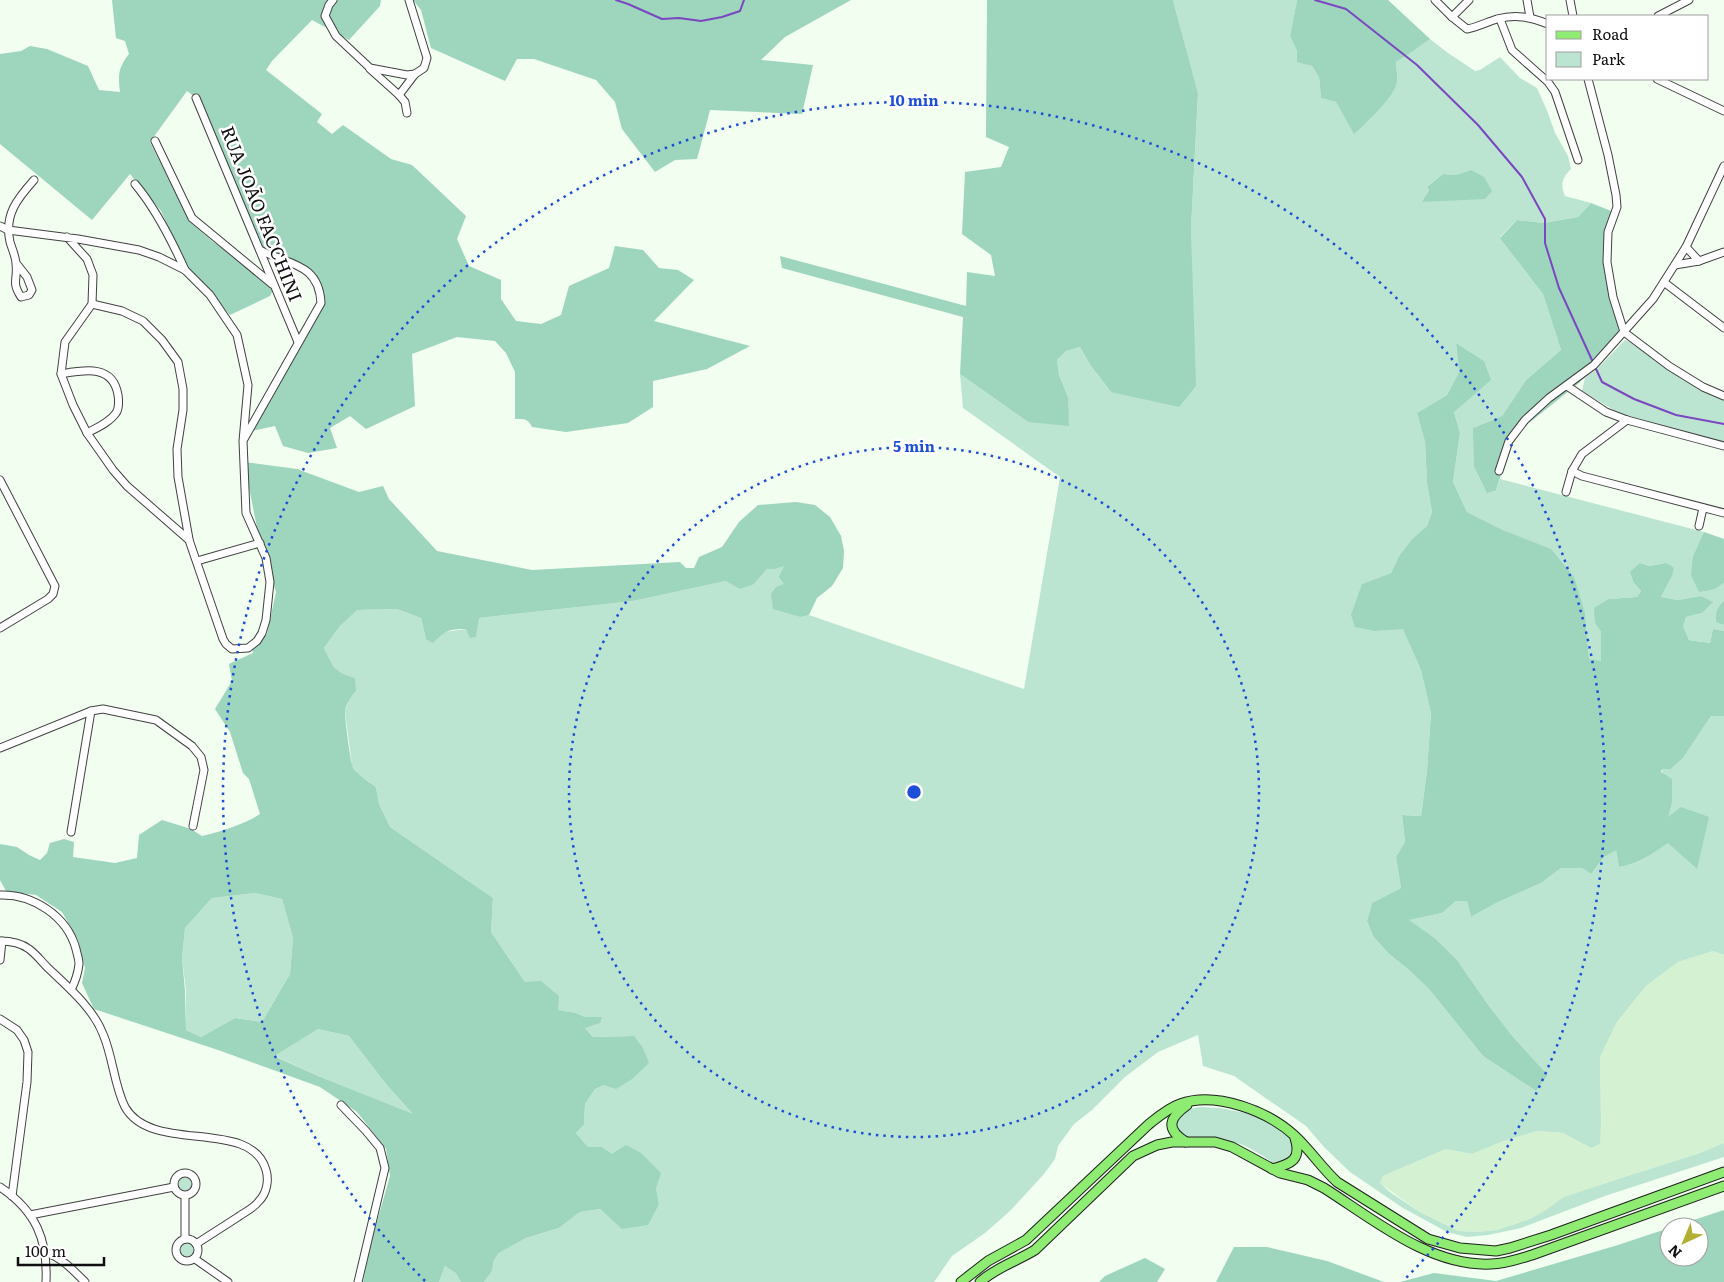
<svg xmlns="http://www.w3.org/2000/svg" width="1724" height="1282" viewBox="0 0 1724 1282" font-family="Literata,serif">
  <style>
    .farmland { fill: #d4f2d2 }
    .green { fill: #bce5d1; fill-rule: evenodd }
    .forest { fill: #9dd5bd; fill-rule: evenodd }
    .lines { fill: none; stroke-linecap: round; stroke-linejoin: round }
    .stream { stroke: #7a47c1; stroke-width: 2 }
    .minor-casing { stroke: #414141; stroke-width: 9 }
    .major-casing { stroke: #1f1f1f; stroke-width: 11 }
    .minor { stroke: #fff; stroke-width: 7 }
    .major { stroke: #8dec71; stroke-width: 9 }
    .ring { fill: none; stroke: #1d4ed8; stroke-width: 2.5; stroke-dasharray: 2.5 5 }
    .labels { text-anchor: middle; stroke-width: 5; stroke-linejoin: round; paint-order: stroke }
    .street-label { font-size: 18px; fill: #0e0e0e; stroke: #fff }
    .centre { fill: #1d4ed8; stroke: #fff; stroke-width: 2.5 }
    .ring-label { font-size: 15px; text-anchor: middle; font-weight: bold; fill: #1d4ed8; stroke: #fff; stroke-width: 5; stroke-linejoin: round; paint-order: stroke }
  </style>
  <rect width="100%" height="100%" fill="#f2fef0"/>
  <polygon class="farmland" points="1713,951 1724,955 1724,1143 1697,1154 1621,1178 1565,1197 1541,1213 1527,1220 1497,1230 1477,1232 1458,1231 1418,1211 1380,1183 1383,1176 1446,1149 1472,1154 1501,1142 1537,1131 1563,1133 1591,1148 1601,1121 1600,1057 1617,1022 1646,986 1678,962"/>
  <g class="green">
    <path d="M1173,0H1297L1290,36L1297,51V61L1312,66L1319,77L1321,98L1336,102L1354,133C1366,123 1395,97 1397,82C1398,75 1396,68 1396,62L1412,52L1430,39L1448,53L1475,71L1480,70L1500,57L1520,78L1537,88L1548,113L1555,133L1568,156L1571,169C1562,178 1560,184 1565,196L1591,203L1578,217L1544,223L1517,220L1500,237L1543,294L1561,350L1526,380L1502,416L1473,428L1496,490L1500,479L1704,532L1700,544L1715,589L1724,583V601L1717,623L1724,625V631L1713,629L1710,643L1689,640L1683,626L1686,617L1702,613L1712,602L1701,596L1678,600L1661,597L1672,576L1666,563L1649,566L1640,563L1634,583L1641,591L1637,597L1609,599L1595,623L1601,632V662L1589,659L1585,613L1505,531L1467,512L1453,482L1460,433L1454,412L1484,361L1456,343L1459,372L1447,395L1417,413L1425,442L1427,483L1432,512L1427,526L1411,540L1399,556L1391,573L1362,584L1376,631L1403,628L1421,670L1431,713L1427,771L1421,816L1402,815L1405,842L1396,857L1401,888L1372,903L1367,921L1373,936L1388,953L1409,970L1429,989L1483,1056L1536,1091L1548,1075L1514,1038L1489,1006L1457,960L1436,939L1408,920L1442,913L1456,901H1467L1471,917L1496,903L1541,883L1561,868H1582L1591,874L1604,857L1616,849L1619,867C1639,864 1652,855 1668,842L1697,869L1668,818L1662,769H1671L1683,758L1711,716H1724V955L1713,951L1678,962L1646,986L1617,1022L1600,1057L1601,1121L1600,1144L1591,1148L1563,1133L1537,1131L1501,1142L1472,1154L1446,1149L1383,1176L1380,1183L1390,1192L1418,1211L1458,1231L1477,1232L1497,1230L1527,1220L1541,1213L1564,1197L1621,1178L1697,1154L1724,1143V1157L1605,1196L1521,1228L1488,1235L1467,1237L1447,1232L1403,1208L1350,1172L1324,1147L1306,1126L1234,1076L1203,1066L1198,1035L1158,1052L1125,1077L1092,1110L1074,1124L1058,1146L1055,1159L1044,1174L1011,1210L985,1233L952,1256L934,1282H484L492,1271L494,1260L499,1253L526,1238L559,1228L580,1212L600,1209L623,1229L659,1204L656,1188L602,1147H588L576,1133L584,1125L585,1104L595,1089L604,1085L634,1036L593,1037L585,1028V1017L576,1013L557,1010L542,982H525L491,932L493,898L390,827L379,804L376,787L368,781L361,778L352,765L345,712L349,698L340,674L330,662L324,648L340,626L356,610L397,609L421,618L426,639L444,632L466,629L479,618L633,601L726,581L754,584L767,569H775L784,565L785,584L801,617L809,615L1024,689L1060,477L963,408L960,374L1028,422L1068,397L1059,375L1057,360L1066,351L1080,347L1091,366L1111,392L1192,287L1191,228L1198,93ZM1471,170L1423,202L1429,189L1427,187L1443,174L1456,175Z"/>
    <path d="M1625,340L1630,342C1660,364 1689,385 1724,400V442L1640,421L1617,412L1582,391L1585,378L1597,369Z"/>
    <polygon points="255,893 282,899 293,938 290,974 262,1022 235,1018 201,1037 186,1030 186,991 182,958 185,928 212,898"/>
    <polygon points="318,1029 349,1036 386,1084 414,1115 318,1076 273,1055"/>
    <path d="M1200,1107L1220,1108L1256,1115L1263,1118L1292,1137L1294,1159L1275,1164C1257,1152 1244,1142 1221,1140C1205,1138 1193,1141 1178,1134L1175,1120L1187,1109Z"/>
    <circle cx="186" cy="1185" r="8"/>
    <circle cx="187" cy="1251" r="9"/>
    <polygon points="445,1266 457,1273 461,1282 439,1282"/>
  </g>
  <g class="forest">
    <path d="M112,0H381L380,6L349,40L312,20L272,61L266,70L322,114L317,122L332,134L343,125L391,159L412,165L466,216L457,239L469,266L501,280V299L516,321L541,324L561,315L569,286L609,268L615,246L643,250L659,268L678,270L694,280L654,321L750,346L707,369L653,381V407L628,423L566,432L532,427C528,418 523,419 515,419V372L506,353L495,341L457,337L412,354L415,406L366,429L350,416L330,428L337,448L308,453L283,446L275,426L251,431L321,303L318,283L298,266L260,250L196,98L187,91L150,142L190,222L213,242L259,272L275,286L270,296L230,315L187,268L161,211L130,174L92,220L0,144V54L21,51L30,46L47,49L88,66L99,90L120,92C118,75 118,68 129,54L125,41L116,38Z"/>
    <polygon points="413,0 851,0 785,37 761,60 813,65 802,114 710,110 697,159 675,160 655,172 622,129 615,102 596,80 534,59 517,59 505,81 431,48 421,10"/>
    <polygon points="987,0 1173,0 1198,93 1191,228 1196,386 1179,407 1111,392 1091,366 1080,347 1066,351 1057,360 1059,375 1068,397 1069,426 1028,422 960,374 963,317 782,268 780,256 966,306 967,272 995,276 991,255 962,234 965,172 1001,167 1009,147 986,137"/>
    <path d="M1297,0H1388L1430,39L1412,52L1396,62C1396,68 1398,75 1397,82C1395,97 1366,123 1354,134L1336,102L1321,98L1319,77L1312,66L1297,62V51L1290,36Z"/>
    <polygon points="1471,170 1484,177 1492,191 1485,199 1422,202 1429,190 1427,187 1443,174 1456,175"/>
    <polygon points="1591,203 1611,211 1607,285 1619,330 1623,338 1579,383 1525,426 1510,447 1496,490 1487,493 1474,466 1473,428 1502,416 1526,380 1561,350 1543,294 1500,238 1517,220 1544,223 1578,217"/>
    <path d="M1456,343L1484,361L1491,380L1454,412L1460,433L1453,482L1467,512L1505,531L1551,549L1574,577L1585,613L1589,659L1601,661V632L1595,623L1594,608L1609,599L1637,597L1641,591L1634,583L1630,572L1640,563L1649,566L1666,563L1674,568L1672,576L1661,597L1678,600L1701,596L1713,602L1702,613L1686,617L1683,626L1689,640L1710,643L1713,629L1724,631V716H1711L1683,758L1671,769H1662L1661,772L1672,779V802L1668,817L1681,807L1709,817L1697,869L1668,843C1652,854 1639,864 1619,867L1616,850L1604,857L1591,874L1582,868H1561L1541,883L1496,903L1471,917L1467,901H1456L1442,913L1409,920L1436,939L1457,960L1489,1006L1514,1038L1548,1075L1536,1091L1483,1056L1429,989L1409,970L1388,953L1373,936L1367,921L1372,903L1401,888L1396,857L1405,842L1402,815L1421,816L1427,771L1431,713L1421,670L1403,629L1376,631L1355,627L1351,615L1362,584L1391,573L1399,556L1411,540L1427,526L1432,512L1427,483L1425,442L1417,413L1447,395L1459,372Z"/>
    <path d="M244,462L297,469L359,492L383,486L389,499L437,551L532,570L680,562L686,568H694L699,557L722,547L739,522L758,505L796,502L815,505L830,517L841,536L844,551L843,568L832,586L817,598L809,615L801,617L773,609L771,594L776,587L784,584L779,577L784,566L775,569H767L754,584L740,589L726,581L633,601L479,618L476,637L470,638L466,629C448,629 445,631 433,643L426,639L421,618L397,609L357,610L340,626L324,648C333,667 334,672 355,678L356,691C350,697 346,704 345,712C345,719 350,761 353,767C359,777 367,780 376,787L379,804L390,827L493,898L491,932L525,982L541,981L559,996L558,1010L576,1013L585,1017H602L600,1023L585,1028L593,1037L634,1036L643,1048L649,1063L632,1079L616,1089L604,1085L595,1089L585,1104L584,1125L576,1133L588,1147H602L612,1154L626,1145L641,1153L661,1173L656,1188L659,1204L648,1225L622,1229L600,1209L580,1212L559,1228L526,1238L499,1253L494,1260L492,1271L484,1282H461L456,1273L445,1266L439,1282H363L370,1246L390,1176L386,1149L357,1112L320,1087L221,1051L94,1009L82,983L85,968L78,940L62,912L36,895L6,891L0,880V844L17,847L29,855L40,860L47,853L50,843L64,839L74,842L73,857L115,863L137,858L139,835L162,820L191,829L202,836C216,833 248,823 260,814L249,779L243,773L230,732L215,709L232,681L229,664L253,653L252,649L267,634L276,592L260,543ZM255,893L282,899L293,938L290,974L262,1022L235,1018L201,1037L186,1030L185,991L182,958L185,928L212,898ZM318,1029L349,1036L386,1084L413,1114L318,1076L274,1056Z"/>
    <polygon points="1704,532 1724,539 1724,583 1715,589 1699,592 1691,575 1693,557"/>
    <path d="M1724,601V625L1717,623C1714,614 1717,608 1724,601Z"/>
    <polygon points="1724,1210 1724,1282 1400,1282 1434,1273 1496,1281 1618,1245 1669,1228 1669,1257 1699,1257 1699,1227 1672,1227"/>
    <polygon points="1234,1247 1267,1247 1327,1261 1384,1282 1216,1282"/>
    <polygon points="1145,1258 1165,1269 1157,1282 1099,1282 1105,1276"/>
  </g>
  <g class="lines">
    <g class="stream">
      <polyline points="616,0 628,4 662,19 679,18 701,21 722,17 740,11 744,0"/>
      <polyline points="1315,0 1346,9 1417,65 1478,125 1522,177 1545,219 1545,243 1559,288 1602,382 1634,399 1676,415 1724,424"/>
    </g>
    <g class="minor-casing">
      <g id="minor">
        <polyline points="333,0 329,5 325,16 336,36 370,68 407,75 415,74 424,68 427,58 409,0"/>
        <path d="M1435,0L1452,17L1467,29C1478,27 1487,22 1497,19C1516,14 1530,17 1548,24"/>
        <polyline points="1527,0 1530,17"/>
        <polyline points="1570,0 1573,16"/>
        <polyline points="1658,16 1689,0"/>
        <polyline points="1452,17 1469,0"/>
        <polyline points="1500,19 1512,50 1548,82 1555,92 1578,160"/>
        <polyline points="370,69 399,95 415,74"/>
        <polyline points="1588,79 1608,155 1616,195 1617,207 1608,232 1607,262 1613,297 1624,332 1669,366 1703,387 1724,396"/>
        <polyline points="1657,79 1724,111"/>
        <polyline points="399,95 405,102 407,113"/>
        <polyline points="196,98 298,342"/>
        <polyline points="155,141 192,218 272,284"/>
        <path d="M135,184C156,209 172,241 185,270"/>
        <polyline points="0,226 8,230 78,239 139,250 159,257 185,270 210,295 237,335 248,385 243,441 246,513 266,558 270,582 266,620 262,633 257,641 248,648 232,649 226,644 223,639 189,540 127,486 113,470 87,433 73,405 61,374 65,342 92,304 93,275 87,259 67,237"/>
        <polyline points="1686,247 1699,261"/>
        <path d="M16,263L27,277L32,290L29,295L21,297C11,281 18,281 16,264C16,257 12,249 10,242C4,215 17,199 34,180"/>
        <polyline points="1675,265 1699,261 1724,252"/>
        <polyline points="1665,283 1724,328"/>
        <polyline points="92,304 122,311 143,321 162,340 178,362 183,389 183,410 177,449 178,477 189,539"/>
        <path d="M61,374C84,370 113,364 118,395C119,400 119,409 116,413C109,423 96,428 87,433"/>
        <polyline points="1567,386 1606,412 1627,420 1724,446"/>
        <path d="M244,439L321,303C319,263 289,265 260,250"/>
        <polyline points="1499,471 1509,441 1525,420 1549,398 1594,365 1653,299 1686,247 1724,166"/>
        <polyline points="1572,471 1582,476 1724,513"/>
        <polyline points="0,480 55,586 53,594 48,599 0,628"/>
        <polyline points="1566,492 1572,471 1582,454 1627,420"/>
        <polyline points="1699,526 1703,508"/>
        <polyline points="197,561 260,543"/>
        <polyline points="0,748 91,711 103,709 156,720 192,746 201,757 204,770 193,826"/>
        <polyline points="71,832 91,711"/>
        <path d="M0,895C33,894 67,916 76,949C77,954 79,959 79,964C78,974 75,982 71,990"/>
        <path d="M0,941C9,941 21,943 29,949C36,954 42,962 48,968C68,987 93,1008 103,1034C113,1057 114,1085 125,1107C152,1155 251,1117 266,1170C269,1180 267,1193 259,1201C254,1208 245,1212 238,1217C224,1226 210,1235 196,1244"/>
        <polyline points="0,960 2,941"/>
        <polyline points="0,1019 17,1030 24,1040 28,1052 27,1082 12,1196"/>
        <polyline points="341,1105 366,1131 380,1148 385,1168 358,1282"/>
        <circle cx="185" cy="1184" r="11"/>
        <path d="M0,1187C36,1211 48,1240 46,1282"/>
        <polyline points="30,1215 174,1187"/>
        <circle cx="187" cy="1250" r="11"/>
        <polyline points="185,1239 185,1196"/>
        <path d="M45,1252C62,1258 73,1270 85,1282"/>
        <polyline points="195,1259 228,1282"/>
      </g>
    </g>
    <g class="major-casing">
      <g id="major">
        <path d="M1186,1142C1165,1129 1169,1118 1187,1105"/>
        <path d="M1272,1169C1291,1164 1302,1160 1295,1138"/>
        <path d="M961,1282L988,1261L1026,1240L1148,1125C1158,1117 1168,1108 1180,1104C1216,1091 1268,1111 1295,1136C1310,1150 1322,1168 1337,1182L1428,1239L1460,1248L1496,1251L1510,1248L1551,1235L1724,1172"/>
        <path d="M980,1282C995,1268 1017,1261 1035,1250L1133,1156L1157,1145L1172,1142H1215L1232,1147L1280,1173L1308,1180L1324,1188C1373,1219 1430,1267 1491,1264C1505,1264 1519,1259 1532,1255L1724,1186"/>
      </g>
    </g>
    <use href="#minor" class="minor"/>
    <use href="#major" class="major"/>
  </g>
  <g class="ring">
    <circle cx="914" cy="792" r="345"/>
    <path d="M425 1281A691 691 0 1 1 1403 1281"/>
  </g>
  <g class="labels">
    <g class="street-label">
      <text transform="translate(261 214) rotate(68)" y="6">RUA JOÃO FACCHINI</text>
    </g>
  </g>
  <circle cx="914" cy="792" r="8" class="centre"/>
  <g class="ring-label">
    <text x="914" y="106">10 min</text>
    <text x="914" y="452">5 min</text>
  </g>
  <rect x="1546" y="15" width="162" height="65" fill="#ffffff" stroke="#9f9f9f"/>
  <rect x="1556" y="31" width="25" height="8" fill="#8dec71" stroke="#9f9f9f"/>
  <text x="1592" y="40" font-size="15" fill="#0e0e0e">Road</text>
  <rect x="1556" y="52" width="25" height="15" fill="#bce5d1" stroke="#9f9f9f"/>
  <text x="1592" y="65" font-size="15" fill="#0e0e0e">Park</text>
  <g transform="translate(1684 1242) rotate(224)"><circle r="24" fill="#ffffff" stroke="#9f9f9f"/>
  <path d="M0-4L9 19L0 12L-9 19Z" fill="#b1ae32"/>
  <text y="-8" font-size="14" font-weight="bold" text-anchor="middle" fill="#0e0e0e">N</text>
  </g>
  <path d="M18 1257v8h86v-8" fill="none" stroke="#0e0e0e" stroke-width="2.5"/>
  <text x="25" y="1257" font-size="15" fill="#0e0e0e" stroke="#ffffff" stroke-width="4" paint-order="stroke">100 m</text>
</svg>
